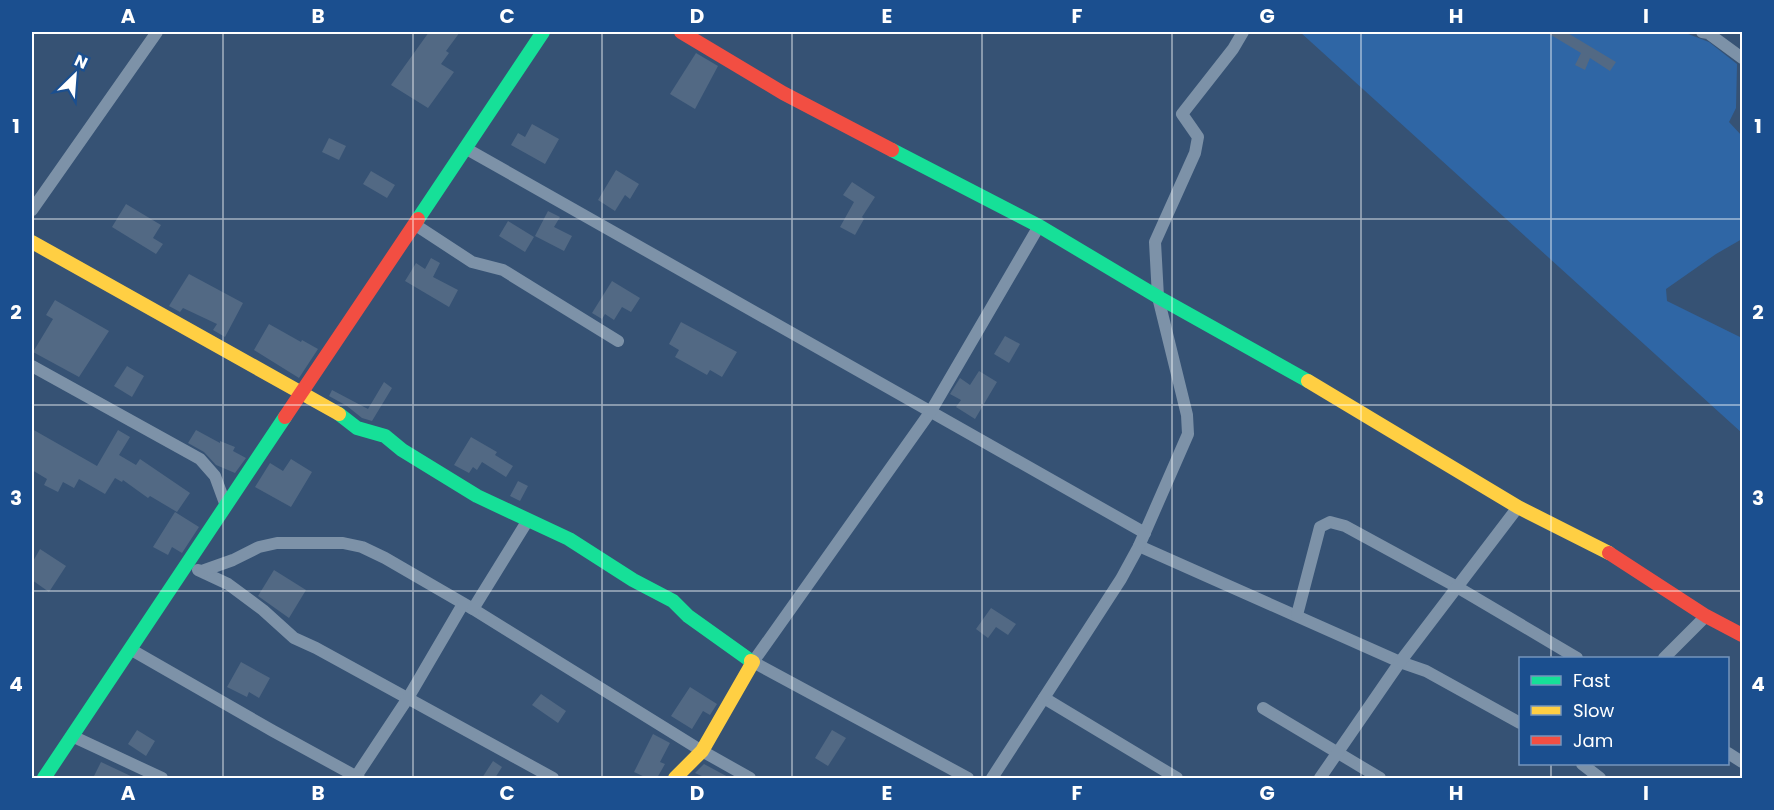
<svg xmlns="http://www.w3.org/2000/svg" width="1774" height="810" viewBox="0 0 1774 810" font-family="Poppins,sans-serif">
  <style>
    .green { fill: #2f66a5 }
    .building { fill: #526984 }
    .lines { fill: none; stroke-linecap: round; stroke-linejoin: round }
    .street { stroke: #7d92a8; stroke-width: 12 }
    .fast { stroke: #16e098; stroke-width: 14 }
    .slow { stroke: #ffcf43; stroke-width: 14 }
    .jam { stroke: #f24e42; stroke-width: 14 }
    .grid { fill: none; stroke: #fff; stroke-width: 1.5; stroke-opacity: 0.55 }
    .neatline { fill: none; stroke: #fff; stroke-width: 2 }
    .grid-label { font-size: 20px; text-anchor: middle; font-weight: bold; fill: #fff }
  </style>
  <rect width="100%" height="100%" fill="#365274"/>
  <polygon class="green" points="1300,32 1683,32 1709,42 1737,64 1736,108 1729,122 1742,136 1742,239 1716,254 1666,289 1667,301 1742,338 1742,433"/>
  <g class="building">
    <polygon points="429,32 460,32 446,51 449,53 441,64 454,72 428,108 391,85"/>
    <polygon points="1546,32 1566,32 1616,62 1610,71 1590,58 1585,70 1575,65 1581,53"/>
    <polygon points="696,53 718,66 695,109 670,94"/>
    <polygon points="532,124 559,139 545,164 511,145 518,133 525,137"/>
    <polygon points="329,138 346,146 339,160 322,152"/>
    <polygon points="616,170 639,184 630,199 625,195 615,211 598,200"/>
    <polygon points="371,171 395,185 387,198 363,184"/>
    <polygon points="852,182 875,197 862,217 864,219 855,235 840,227 854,202 843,195"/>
    <polygon points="126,204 161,225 153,238 163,244 156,254 112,227"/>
    <polygon points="548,211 560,217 554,227 572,236 564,251 535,236"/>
    <polygon points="508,221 534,237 525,252 499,236"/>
    <polygon points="431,258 440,263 433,277 458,290 449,307 405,281 416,263 425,269"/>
    <polygon points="189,274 243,303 225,337 213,330 217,324 183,308 180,312 169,306"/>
    <polygon points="612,281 640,298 631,312 622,307 614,320 605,314 602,319 592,313"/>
    <polygon points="55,300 109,331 79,377 33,352 53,319 46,315"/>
    <polygon points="681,322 737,352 722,377 710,370 707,375 675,357 679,350 669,344"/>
    <polygon points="269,324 301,342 302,340 318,349 299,378 254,350"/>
    <polygon points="1005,336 1020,344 1009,363 994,354"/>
    <polygon points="127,366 144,376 132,397 114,386"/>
    <polygon points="979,371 997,382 975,419 956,407 961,400 950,394 960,378 970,385"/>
    <polygon points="384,382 392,388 372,421 362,418 347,406 329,396 332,390 368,409"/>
    <polygon points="32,429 97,466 118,430 130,437 119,455 136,465 140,459 190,493 177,512 150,496 148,498 123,480 122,482 115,478 105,494 79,479 74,488 63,482 58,492 44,485 47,479 32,470"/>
    <polygon points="196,430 220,443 220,441 235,447 233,451 246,458 235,473 216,465 204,452 188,443"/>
    <polygon points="471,437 497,452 495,455 513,466 506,477 482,462 477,470 473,467 469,473 454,465"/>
    <polygon points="291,459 312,472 291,507 255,487 270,463 283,471"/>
    <polygon points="518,481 528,486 520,501 510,496"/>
    <polygon points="175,512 199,527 182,553 172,547 168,555 153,547"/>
    <polygon points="40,549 66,566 49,592 32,580 32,563"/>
    <polygon points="274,570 306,590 289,618 258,596"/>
    <polygon points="991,608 1016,624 1008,635 996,627 988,638 976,629"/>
    <polygon points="241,662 270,678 259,698 249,692 247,697 227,687"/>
    <polygon points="690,687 717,704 710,715 703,711 692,729 671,716"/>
    <polygon points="541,694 566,711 558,723 532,705"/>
    <polygon points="137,730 155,741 146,756 128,744"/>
    <polygon points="832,730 846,738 828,766 815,758"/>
    <polygon points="653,734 670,743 660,762 665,764 657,778 647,778 634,772"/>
    <polygon points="493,761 502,767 495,778 482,778"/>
    <polygon points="101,762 135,778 93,778"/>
    <polygon points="704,764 730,778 706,778 695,773"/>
  </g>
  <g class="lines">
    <g class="street">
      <polyline points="1702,32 1708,33 1742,58"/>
      <polyline points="465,148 1145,533"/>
      <polyline points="32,210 157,32"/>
      <polyline points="414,224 472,262 503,270 618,341"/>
      <polyline points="32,366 200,459 215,476 226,506"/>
      <polyline points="1139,546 1400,662 1426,671 1520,723"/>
      <polyline points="198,570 228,584 263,610 294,638 316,648 553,778"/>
      <polyline points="202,571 233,560 259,547 277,543 343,543 362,547 385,558 473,609 702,751 750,778"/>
      <polyline points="473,609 528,520"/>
      <polyline points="1297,615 1320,527 1330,522 1345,526 1457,587 1577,658"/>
      <polyline points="130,649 273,731 359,778"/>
      <polyline points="1664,658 1706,616"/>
      <polyline points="1044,698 1177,778"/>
      <polyline points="1263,708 1380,778"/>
      <polyline points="72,736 162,778"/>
      <polyline points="1728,753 1742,762"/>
      <polyline points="1582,764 1600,778"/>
      <polyline points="355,778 408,698 463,604"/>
      <polyline points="968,778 753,662 931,411 1039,226"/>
      <polyline points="992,778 1121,579 1139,546 1188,434 1187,415 1158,297 1155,242 1195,153 1198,137 1182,114 1233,49 1243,32"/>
      <polyline points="1320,778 1400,662 1518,507"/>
    </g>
    <g class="fast">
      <polyline points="892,150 1039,226 1158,297 1308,381"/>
      <polyline points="418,219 543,32"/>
      <polyline points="339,414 357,428 385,436 402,450 477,496 569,539 633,580 673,601 688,616 751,661"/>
      <polyline points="44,778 285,417"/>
    </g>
    <g class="slow">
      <polyline points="32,242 339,414"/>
      <polyline points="1308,381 1518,507 1609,553"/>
      <polyline points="675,778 702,751 753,662 751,661"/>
    </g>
    <g class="jam">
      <polyline points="681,32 783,93 892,150"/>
      <polyline points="285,417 418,219"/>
      <polyline points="1609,553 1706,616 1742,635"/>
    </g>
  </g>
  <path class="grid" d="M223,32V778M413,32V778M602,32V778M792,32V778M982,32V778M1172,32V778M1361,32V778M1551,32V658M32,219H1742M32,405H1742M32,591H1742M1551,764V778"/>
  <rect width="1774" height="810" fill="none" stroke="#1b4f8f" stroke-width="66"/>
  <rect x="1519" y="657" width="210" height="108" fill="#1b4f8f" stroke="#7695bc" stroke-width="1.5"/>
  <rect x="1531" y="676" width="30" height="9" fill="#16e098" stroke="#7695bc" stroke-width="1.5"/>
  <text x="1573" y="687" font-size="18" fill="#ffffff">Fast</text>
  <rect x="1531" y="706" width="30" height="9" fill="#ffcf43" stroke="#7695bc" stroke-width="1.5"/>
  <text x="1573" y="717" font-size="18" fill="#ffffff">Slow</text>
  <rect x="1531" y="736" width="30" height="9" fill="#f24e42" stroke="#7695bc" stroke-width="1.5"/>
  <text x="1573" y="747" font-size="18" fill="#ffffff">Jam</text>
  <g transform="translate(75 75) rotate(25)" stroke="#1b4f8f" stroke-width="4.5" paint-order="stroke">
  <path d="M0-4.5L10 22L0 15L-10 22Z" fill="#ffffff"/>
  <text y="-9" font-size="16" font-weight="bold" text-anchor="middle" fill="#ffffff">N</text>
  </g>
  <rect x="33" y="33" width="1708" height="744" class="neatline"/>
  <g class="grid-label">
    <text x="128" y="23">A</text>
    <text x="318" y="23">B</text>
    <text x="507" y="23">C</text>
    <text x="697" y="23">D</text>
    <text x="887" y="23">E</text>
    <text x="1077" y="23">F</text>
    <text x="1267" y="23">G</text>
    <text x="1456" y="23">H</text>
    <text x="1646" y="23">I</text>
    <text x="16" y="133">1</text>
    <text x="1758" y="133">1</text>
    <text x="16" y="319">2</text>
    <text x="1758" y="319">2</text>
    <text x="16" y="505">3</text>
    <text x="1758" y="505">3</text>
    <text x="16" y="691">4</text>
    <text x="1758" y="691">4</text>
    <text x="128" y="800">A</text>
    <text x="318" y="800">B</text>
    <text x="507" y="800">C</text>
    <text x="697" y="800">D</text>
    <text x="887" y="800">E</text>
    <text x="1077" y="800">F</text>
    <text x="1267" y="800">G</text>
    <text x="1456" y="800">H</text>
    <text x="1646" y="800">I</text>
  </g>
</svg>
